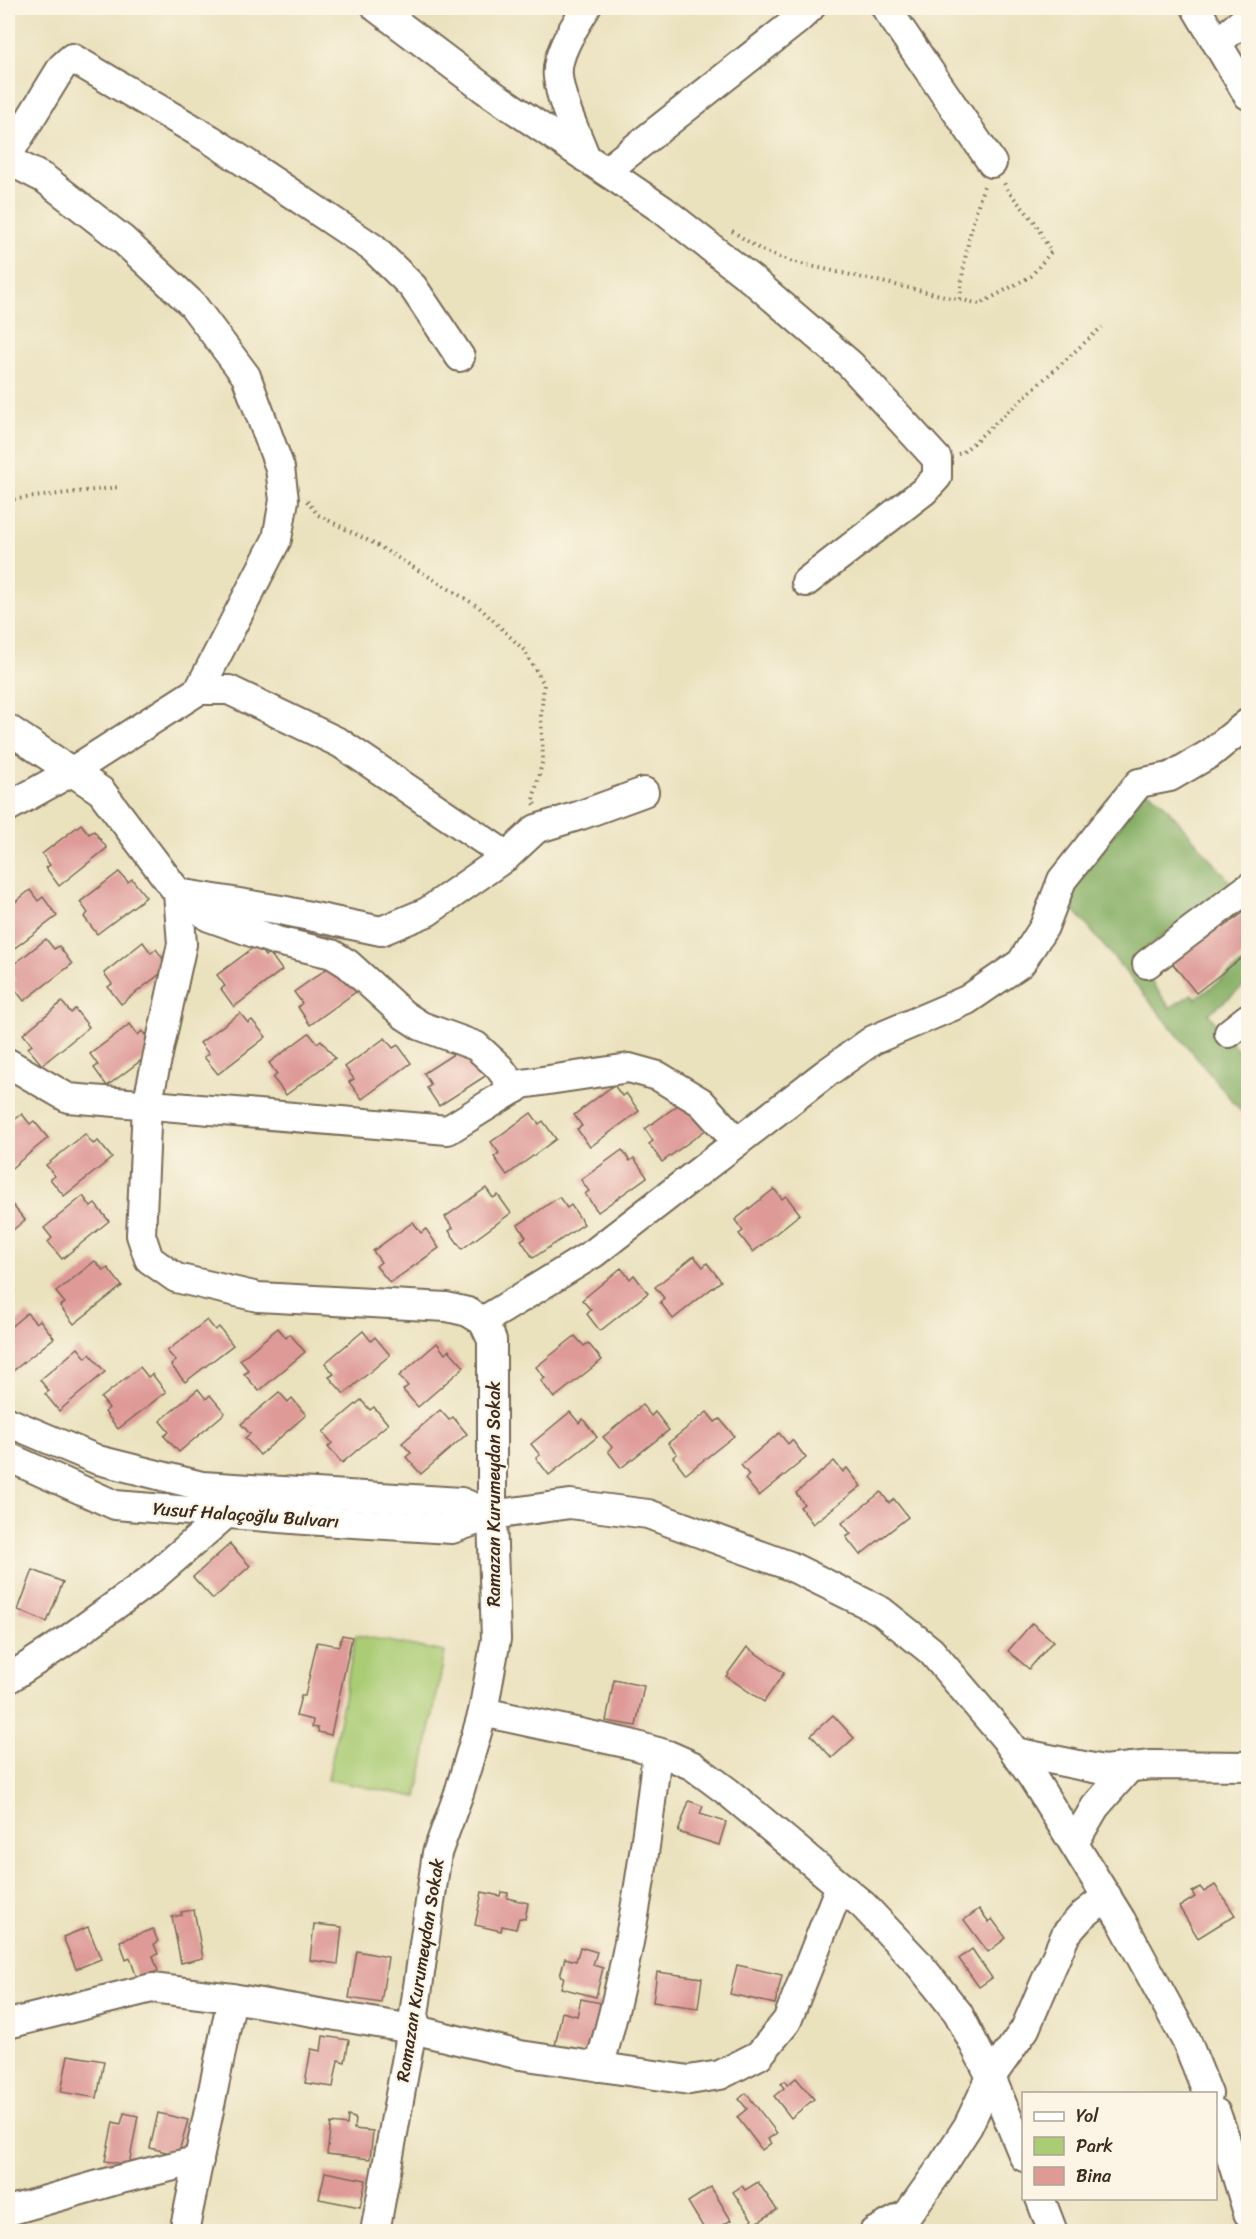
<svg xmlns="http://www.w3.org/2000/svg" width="1256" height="2239" viewBox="0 0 1256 2239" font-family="Sriracha,sans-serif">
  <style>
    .green { fill: #aacc74; stroke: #727b49; stroke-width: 1.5 }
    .forest { fill: #87b066; stroke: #616d42; stroke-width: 1.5 }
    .building { fill: #de9a97 }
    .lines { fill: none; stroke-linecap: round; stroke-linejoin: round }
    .minor-casing { stroke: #786a56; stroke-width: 32 }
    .path { stroke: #786a56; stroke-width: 4; stroke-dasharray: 1.5 4.5; stroke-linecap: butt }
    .minor { stroke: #fff; stroke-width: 28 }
    .labels { text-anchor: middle; stroke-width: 4.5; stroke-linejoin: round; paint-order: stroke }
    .street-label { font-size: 18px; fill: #3b2a1e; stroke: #fcf5e5 }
  </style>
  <rect width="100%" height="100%" fill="#fcf5e5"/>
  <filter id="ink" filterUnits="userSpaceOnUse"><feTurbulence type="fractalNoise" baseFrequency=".0167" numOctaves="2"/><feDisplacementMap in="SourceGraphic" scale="12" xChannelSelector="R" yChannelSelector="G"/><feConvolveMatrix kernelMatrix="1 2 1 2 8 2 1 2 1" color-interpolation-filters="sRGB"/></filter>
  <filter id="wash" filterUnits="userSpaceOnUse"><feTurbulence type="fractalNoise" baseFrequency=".008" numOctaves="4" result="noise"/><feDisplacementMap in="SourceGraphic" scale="24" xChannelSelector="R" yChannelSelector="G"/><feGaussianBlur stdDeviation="1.35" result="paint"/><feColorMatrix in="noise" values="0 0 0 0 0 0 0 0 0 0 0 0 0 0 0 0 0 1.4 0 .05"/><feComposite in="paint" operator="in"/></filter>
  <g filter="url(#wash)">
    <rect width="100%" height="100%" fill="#eae1bd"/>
    <polygon class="green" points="356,1635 445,1652 417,1797 328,1780"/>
    <polygon class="forest" points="1146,790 1161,801 1233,885 1134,957 1170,1008 1192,994 1196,999 1248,959 1248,983 1208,1014 1245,1058 1248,1056 1248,1120 1066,900"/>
    <g id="blocks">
      <g class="building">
        <polygon points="81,824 89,834 94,831 107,848 59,886 46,868 50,865 42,854"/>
        <polygon points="119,872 128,882 132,879 146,897 97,934 84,917 88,913 80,902"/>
        <polygon points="30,890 38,901 43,897 57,916 8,953 8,908"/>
        <polygon points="1248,900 1248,953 1196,993 1169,959 1179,951 1182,956 1205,939 1201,935 1219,921 1224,927 1244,912 1241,906"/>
        <polygon points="46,939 54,949 59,946 72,964 24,1001 11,984 15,980 8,969"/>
        <polygon points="143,942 151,953 156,949 169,967 121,1004 108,987 112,984 104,973"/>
        <polygon points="257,945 265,956 269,952 282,970 234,1007 221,989 225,986 217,975"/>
        <polygon points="335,963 360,989 310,1025 298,1007 302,1003 294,992"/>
        <polygon points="62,1002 71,1013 75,1009 89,1027 42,1065 28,1048 32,1045 23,1034"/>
        <polygon points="240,1013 248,1023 252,1020 266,1037 218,1074 204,1057 209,1054 200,1043"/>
        <polygon points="130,1024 138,1035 142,1031 156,1049 107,1086 94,1068 98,1065 90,1054"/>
        <polygon points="309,1033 317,1043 321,1040 335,1058 286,1095 273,1078 277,1074 269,1063"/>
        <polygon points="385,1038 393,1048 398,1045 411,1063 362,1099 349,1082 354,1079 345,1067"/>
        <polygon points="466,1046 490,1073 439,1106 427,1088 431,1085 424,1073"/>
        <polygon points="614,1085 622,1096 626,1093 639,1111 590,1147 577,1129 582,1126 574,1115"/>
        <polygon points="685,1100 711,1126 662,1162 649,1144 653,1141 645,1129"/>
        <polygon points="531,1113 539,1124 543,1121 556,1139 507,1175 494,1157 499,1153 491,1142"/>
        <polygon points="22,1114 30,1124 34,1121 48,1138 8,1171 8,1125"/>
        <polygon points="85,1134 93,1144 98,1141 112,1158 64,1196 50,1179 55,1176 46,1165"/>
        <polygon points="622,1150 630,1161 634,1158 647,1177 598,1212 585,1194 589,1191 581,1180"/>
        <polygon points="486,1188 493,1198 498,1195 511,1213 462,1249 449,1231 453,1228 445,1217"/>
        <polygon points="774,1189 782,1199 786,1196 800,1214 753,1252 739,1234 743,1231 735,1220"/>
        <polygon points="83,1196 91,1207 95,1204 109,1221 62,1259 48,1242 52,1238 44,1228"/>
        <polygon points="559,1197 567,1208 571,1205 584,1224 533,1258 521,1240 526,1237 518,1225"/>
        <polygon points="10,1202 25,1220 8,1234 8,1205"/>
        <polygon points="413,1222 421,1233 426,1229 439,1248 390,1283 376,1266 381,1262 373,1251"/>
        <polygon points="694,1256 703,1267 707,1263 721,1281 673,1319 660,1302 664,1298 655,1287"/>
        <polygon points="95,1261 104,1271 108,1268 122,1286 74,1324 60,1306 65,1303 56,1292"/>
        <polygon points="621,1268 630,1279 634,1275 648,1293 600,1331 587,1314 591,1310 582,1300"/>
        <polygon points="8,1280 15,1290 8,1296"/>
        <polygon points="27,1313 36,1323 40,1320 54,1338 8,1375 8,1329"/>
        <polygon points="207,1320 215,1330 219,1327 233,1345 185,1382 171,1365 176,1361 167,1351"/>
        <polygon points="278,1328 286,1338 290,1334 305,1352 259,1391 244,1374 249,1371 240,1360"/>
        <polygon points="363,1331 371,1341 375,1337 390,1355 344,1394 329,1377 334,1374 325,1363"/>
        <polygon points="575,1336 584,1346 588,1343 602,1360 554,1398 541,1381 545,1378 536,1367"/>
        <polygon points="437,1343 445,1354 449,1350 464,1367 418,1407 403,1390 408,1386 399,1376"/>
        <polygon points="78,1348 86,1358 90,1354 105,1372 59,1411 45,1394 49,1391 40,1380"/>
        <polygon points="140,1367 148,1377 152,1374 166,1392 118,1429 105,1412 109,1408 101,1398"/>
        <polygon points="198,1389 206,1399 210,1395 225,1413 179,1452 164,1436 169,1432 160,1421"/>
        <polygon points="279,1392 288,1402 292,1398 306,1415 260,1455 245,1438 250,1434 241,1424"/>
        <polygon points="361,1400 370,1410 374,1407 388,1424 342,1463 328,1447 332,1443 323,1432"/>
        <polygon points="642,1405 651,1416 655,1412 669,1430 621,1468 608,1451 612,1447 603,1437"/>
        <polygon points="440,1410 449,1420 453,1417 467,1434 421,1474 406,1457 411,1453 402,1443"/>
        <polygon points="570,1412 579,1423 583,1419 597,1437 549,1475 536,1458 540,1455 531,1444"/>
        <polygon points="707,1412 715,1422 720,1419 734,1436 686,1474 673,1457 677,1454 668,1443"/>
        <polygon points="779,1433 788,1444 792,1440 806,1458 759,1496 745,1479 749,1475 741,1465"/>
        <polygon points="834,1461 843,1472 847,1468 861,1486 813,1524 800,1507 804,1504 796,1493"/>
        <polygon points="881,1492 889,1503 894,1499 908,1517 860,1555 846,1537 851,1534 842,1523"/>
        <polygon points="230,1544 250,1566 213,1599 193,1577"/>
        <polygon points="33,1570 63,1582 47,1622 18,1610"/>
        <polygon points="1032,1623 1053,1641 1029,1669 1008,1651"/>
        <polygon points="342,1635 352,1637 331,1735 318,1732 318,1728 312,1727 313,1720 296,1716 301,1696 305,1696 317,1642 339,1646"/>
        <polygon points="747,1647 784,1673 764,1702 726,1676"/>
        <polygon points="614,1680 644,1686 636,1726 606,1721"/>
        <polygon points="833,1715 854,1738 832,1758 811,1735"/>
        <polygon points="689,1801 703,1806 700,1814 726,1822 719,1845 678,1832"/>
        <polygon points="1215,1885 1235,1915 1198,1938 1179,1907 1195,1897 1192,1892 1200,1887 1204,1892"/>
        <polygon points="482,1892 500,1896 501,1892 508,1893 507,1898 528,1903 525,1919 519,1918 516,1929 502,1926 501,1931 475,1925"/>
        <polygon points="979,1909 989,1922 992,1919 1006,1938 988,1952 964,1920"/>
        <polygon points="194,1910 203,1958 181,1963 172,1917 182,1915 181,1912"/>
        <polygon points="314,1924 342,1927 338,1964 310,1960"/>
        <polygon points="88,1927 101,1959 76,1969 63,1937"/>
        <polygon points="153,1929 158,1942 154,1944 158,1954 153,1956 158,1971 137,1978 130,1958 126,1960 120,1941"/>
        <polygon points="580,1947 597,1952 593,1965 603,1968 596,1997 561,1988 564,1977 560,1976 565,1958 576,1961"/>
        <polygon points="972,1949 992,1978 979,1987 959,1959"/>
        <polygon points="357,1951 388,1957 381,2003 349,1998"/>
        <polygon points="737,1965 782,1975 775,2004 730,1994"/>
        <polygon points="657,1972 702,1978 698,2008 653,2002"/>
        <polygon points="581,1999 606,2004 591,2053 555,2046 562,2012 577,2016"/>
        <polygon points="323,2036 349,2040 345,2062 338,2060 333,2087 305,2083 311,2049 321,2051"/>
        <polygon points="68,2055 104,2061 97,2098 61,2092"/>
        <polygon points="796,2078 814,2099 791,2118 774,2096 784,2088 781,2084 785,2081 787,2085"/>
        <polygon points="746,2093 777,2133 768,2139 771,2143 762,2150 737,2117 747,2109 739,2099"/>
        <polygon points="124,2113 138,2116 129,2165 105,2161 113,2122 121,2124"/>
        <polygon points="158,2113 188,2120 178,2155 150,2148"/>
        <polygon points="348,2116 355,2118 354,2129 373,2131 370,2159 327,2154 331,2123 347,2125"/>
        <polygon points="325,2172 366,2180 360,2207 319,2199"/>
        <polygon points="758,2182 777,2210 755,2224 733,2192 742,2186 745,2190"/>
        <polygon points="711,2187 731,2220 712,2232 706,2232 688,2202"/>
      </g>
    </g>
  </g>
  <g filter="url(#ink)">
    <use href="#blocks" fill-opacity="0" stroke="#786a56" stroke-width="1.5"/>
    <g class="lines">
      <g class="minor-casing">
        <g id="minor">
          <polyline points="377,8 486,90 663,210 756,283 850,364 937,459 937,477 924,491 806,582"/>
          <path d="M586,8C575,26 555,55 558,77C561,103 577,134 586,158"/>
          <polyline points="886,8 992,163"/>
          <polyline points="1196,8 1248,95"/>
          <polyline points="1217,43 1248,17"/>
          <polyline points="8,155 62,67 72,58 210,139 373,248 413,287 460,357"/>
          <polyline points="8,160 45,179 122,239 192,304 246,376 280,468 284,500 277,539 199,690 71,772 8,807"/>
          <polyline points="606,171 796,21 810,8"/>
          <polyline points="199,690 229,690 340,743 507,856"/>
          <polyline points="8,729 101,791 178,893 182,944 147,1105 141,1235 149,1259 176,1278 258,1297 447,1307 468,1312 483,1321"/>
          <polyline points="178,893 281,910 381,931 427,912 507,856 536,829 581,815 644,792"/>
          <polyline points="183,896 209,917 277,941 332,954 348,964 404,1015 421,1026 476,1046 499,1067 515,1089"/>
          <polyline points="1147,964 1248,888"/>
          <polyline points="1229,1033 1248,1018"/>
          <polyline points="8,1063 68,1098 448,1130 522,1084 629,1068 658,1076 701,1102 737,1142"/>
          <polyline points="483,1321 594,1253 825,1074 873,1040 967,1000 1021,963 1044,927 1062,880 1139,783 1170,777 1211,753 1248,723"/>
          <polyline points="8,1422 98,1460 202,1486 461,1502 492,1515"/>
          <polyline points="8,1457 115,1505 305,1520 452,1529 492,1515 570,1504 648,1514 790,1566 881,1611 931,1651 1005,1738 1033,1778 1121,1920 1187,2042 1208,2094"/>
          <polyline points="8,1679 66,1641 150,1580 226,1514"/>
          <polyline points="483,1712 630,1744 668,1755 693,1766 728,1792 863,1905 919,1964 958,2013 991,2077 1024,2157"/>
          <polyline points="1015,1752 1103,1770 1152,1765 1248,1766"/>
          <polyline points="1074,1843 1095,1807 1130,1767"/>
          <polyline points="8,2024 152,1988 232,1998 412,2029 520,2055 689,2080 720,2075 759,2055 787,2021 840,1886"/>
          <path d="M599,2067C629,1965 645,1858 657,1752"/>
          <polyline points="1216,2113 1225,2138 1248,2213"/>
          <polyline points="1040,2198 1053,2232"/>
          <polyline points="8,2211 113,2181 199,2160"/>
          <polyline points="184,2232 232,1998"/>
          <polyline points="375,2232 412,2029 437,1853 459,1793 483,1712 496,1639 492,1515 492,1340 483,1321"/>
          <polyline points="874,2232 908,2214 938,2172 968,2126 991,2077 1025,2029 1066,1934 1082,1916 1107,1896"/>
        </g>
      </g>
      <g class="path">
        <polyline points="732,231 761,250 793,262 980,304 1031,276 1051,252 1034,221 1008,191 1003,181"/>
        <path d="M960,299C963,260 972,220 985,183"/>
        <polyline points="958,454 962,453 1102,327"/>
        <polyline points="8,500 120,487"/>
        <polyline points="307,501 318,515 375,544 479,607 524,650 544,684 541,716 543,759 533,800 535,805"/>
      </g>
      <use href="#minor" class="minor"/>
    </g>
  </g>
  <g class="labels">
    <g class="street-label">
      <text transform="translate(494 1494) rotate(-90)" y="6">Ramazan Kurumeydan Sokak</text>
      <text transform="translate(246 1515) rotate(4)" y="6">Yusuf Halaçoğlu Bulvarı</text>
      <text transform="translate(420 1970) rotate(-81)" y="6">Ramazan Kurumeydan Sokak</text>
    </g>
  </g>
  <rect width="1256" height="2239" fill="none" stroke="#fcf5e5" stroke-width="30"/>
  <rect x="1022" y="2092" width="195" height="108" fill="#fcf5e5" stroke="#afa495" stroke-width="1.5"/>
  <rect x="1034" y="2112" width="30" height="9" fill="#ffffff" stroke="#afa495" stroke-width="1.5"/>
  <text x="1076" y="2122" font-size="18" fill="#3b2a1e">Yol</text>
  <rect x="1034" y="2137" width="30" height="18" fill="#aacc74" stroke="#afa495" stroke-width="1.5"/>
  <text x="1076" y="2152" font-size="18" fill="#3b2a1e">Park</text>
  <rect x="1034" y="2167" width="30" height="18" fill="#de9a97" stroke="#afa495" stroke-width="1.5"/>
  <text x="1076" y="2182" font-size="18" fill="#3b2a1e">Bina</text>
</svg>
